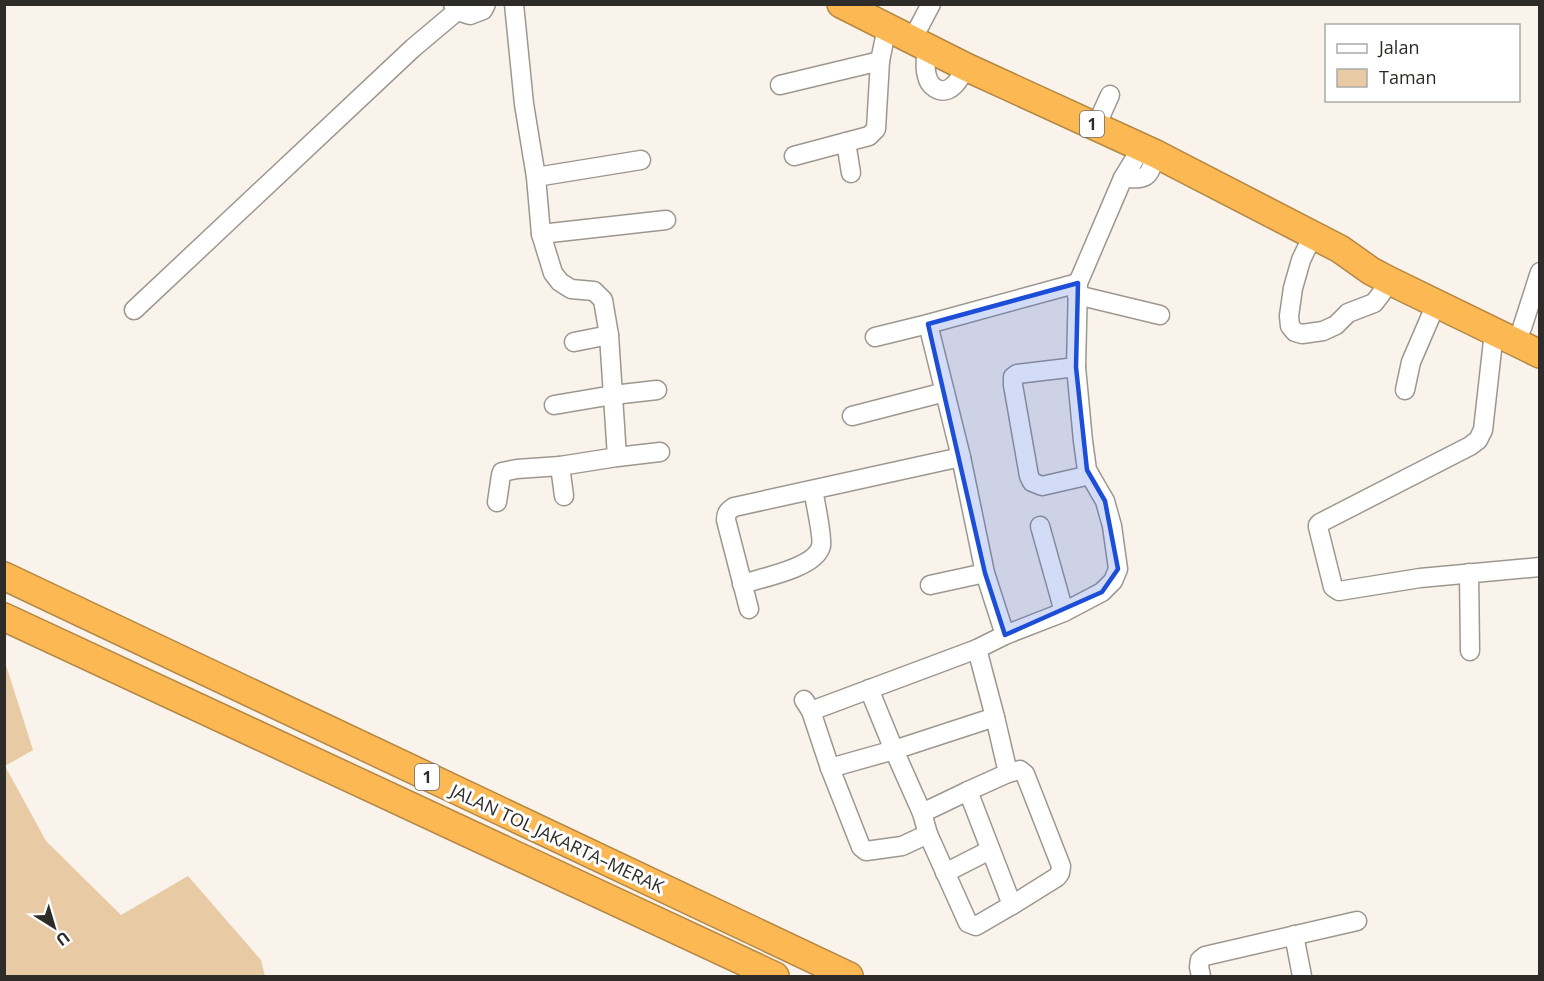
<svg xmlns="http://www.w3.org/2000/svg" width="1544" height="981" viewBox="0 0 1544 981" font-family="'Open Sans',sans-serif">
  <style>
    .green { fill: #e8cba4 }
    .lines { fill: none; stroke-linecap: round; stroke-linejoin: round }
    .minor-casing { stroke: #9d9790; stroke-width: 21 }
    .highway-casing { stroke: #b48744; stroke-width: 30 }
    .minor { stroke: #fff; stroke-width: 18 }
    .highway { stroke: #fcb853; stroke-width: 27 }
    .marked { fill: #1d4ed8; fill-opacity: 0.2; stroke: #1d4ed8; stroke-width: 4.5; stroke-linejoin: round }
    .labels { text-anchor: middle; stroke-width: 6; stroke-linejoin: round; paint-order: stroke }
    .shield { fill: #fff; stroke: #6d6b69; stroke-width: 1.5 }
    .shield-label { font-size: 16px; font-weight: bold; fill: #2e2c29 }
    .street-label { font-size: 18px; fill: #2e2c29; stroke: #fff }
  </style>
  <rect width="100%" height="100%" fill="#f9f3eb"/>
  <polygon class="green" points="5,662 33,750 5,766 46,841 121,915 188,876 261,960 265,976 5,976"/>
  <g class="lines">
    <g class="minor-casing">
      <g id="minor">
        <polyline points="453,4 457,11 470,15 483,10 486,4"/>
        <polyline points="912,40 931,4"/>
        <path d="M927,47C926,56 924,67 927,76C928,81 930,85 935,88C950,97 960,79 966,67"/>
        <polyline points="780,85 880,61"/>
        <polyline points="1096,126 1110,95"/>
        <polyline points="846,142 851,173"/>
        <polyline points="794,156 869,136 876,129 880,61 887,27"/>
        <polyline points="536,177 641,160"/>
        <path d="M1123,178C1148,179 1148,179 1156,154"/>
        <polyline points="541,234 666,220"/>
        <polyline points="1313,235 1301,260 1293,288 1289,316 1290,326 1295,332 1302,334 1323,331 1336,325 1348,313 1374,303 1381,294 1388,280"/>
        <polyline points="1077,295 1160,315"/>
        <polyline points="134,310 413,48 457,11"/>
        <polyline points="928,324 961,457 985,573 1005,635"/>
        <polyline points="1522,328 1540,272"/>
        <polyline points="1494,332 1483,430 1478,440 1470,446 1320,523 1318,525 1318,527 1333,587 1339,591 1420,578 1540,567"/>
        <polyline points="875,337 928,324 1078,283"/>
        <polyline points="574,342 609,335"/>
        <polyline points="1076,367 1017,374 1013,377 1013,385 1029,476 1032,482 1042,486 1090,475"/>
        <polyline points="1405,390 1411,362 1436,304"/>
        <polyline points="554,405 613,395 657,390"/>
        <polyline points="852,416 945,392"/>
        <polyline points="617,457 660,452"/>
        <polyline points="560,466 564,496"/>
        <polyline points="497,502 501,475 502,472 517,469 560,466 617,457 609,335 603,300 594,291 571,289 560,282 553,273 541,234 536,177 524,104 514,4"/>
        <polyline points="1040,526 1064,612"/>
        <polyline points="1469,573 1470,651"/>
        <path d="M742,584C761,578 816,568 821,546C823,539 815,500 813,490"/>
        <polyline points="930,585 985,573"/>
        <path d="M749,609L726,520C726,513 728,511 734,507L961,457"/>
        <polyline points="869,689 894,750 922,813 928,834 968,923 976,926 1012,905 968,791 922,813"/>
        <polyline points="804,700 811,711 830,768 861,847 866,851 902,846 928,834"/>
        <polyline points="811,711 977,649 1005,635 1064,612 1102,592 1113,581 1118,569 1112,526 1105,501 1087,470 1083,441 1076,367 1078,283 1123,178 1142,147"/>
        <polyline points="830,768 894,750 995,717 977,649"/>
        <polyline points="1008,773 1020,770 1025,774 1061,866 1060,873 1057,877 1012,905"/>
        <polyline points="968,791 1008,773 995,717"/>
        <polyline points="945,873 990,850"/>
        <polyline points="1294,935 1302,976"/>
        <polyline points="1201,976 1199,967 1200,960 1205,956 1357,921"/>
      </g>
    </g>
    <g class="highway-casing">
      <g id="highway">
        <polyline points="841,4 966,67 1156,154 1340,249 1371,271 1388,280 1540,354"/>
        <polyline points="4,576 849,976"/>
        <polyline points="4,617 775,976"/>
      </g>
    </g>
    <use href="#minor" class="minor"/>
    <use href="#highway" class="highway"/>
  </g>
  <path class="marked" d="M1078,283L1076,367L1087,470L1105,501L1118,569L1102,592L1005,635L985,573L928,324Z"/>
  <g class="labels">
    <g class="shield">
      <rect x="1080" y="111" width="24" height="26" rx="4.5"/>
      <rect x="415" y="764" width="24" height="26" rx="4.5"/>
    </g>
    <g class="shield-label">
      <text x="1092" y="130">1</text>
      <text x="427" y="783">1</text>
    </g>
    <g class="street-label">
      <text transform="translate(557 839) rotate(25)" y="6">JALAN TOL JAKARTA–MERAK</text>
    </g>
  </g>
  <rect width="1544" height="981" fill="none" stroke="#2e2c29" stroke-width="12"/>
  <rect x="1325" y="24" width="195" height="78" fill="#ffffff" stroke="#ababa9" stroke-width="1.5"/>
  <rect x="1337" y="44" width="30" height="9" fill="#ffffff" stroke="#ababa9" stroke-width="1.5"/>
  <text x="1379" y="54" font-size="18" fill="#2e2c29">Jalan</text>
  <rect x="1337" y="69" width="30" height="18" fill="#e8cba4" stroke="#ababa9" stroke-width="1.5"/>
  <text x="1379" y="84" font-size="18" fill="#2e2c29">Taman</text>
  <g transform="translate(54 927) rotate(143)" stroke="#ffffff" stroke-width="4.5" paint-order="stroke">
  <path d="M0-4.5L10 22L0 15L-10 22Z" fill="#2e2c29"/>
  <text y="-9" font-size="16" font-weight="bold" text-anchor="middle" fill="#2e2c29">U</text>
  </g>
</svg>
